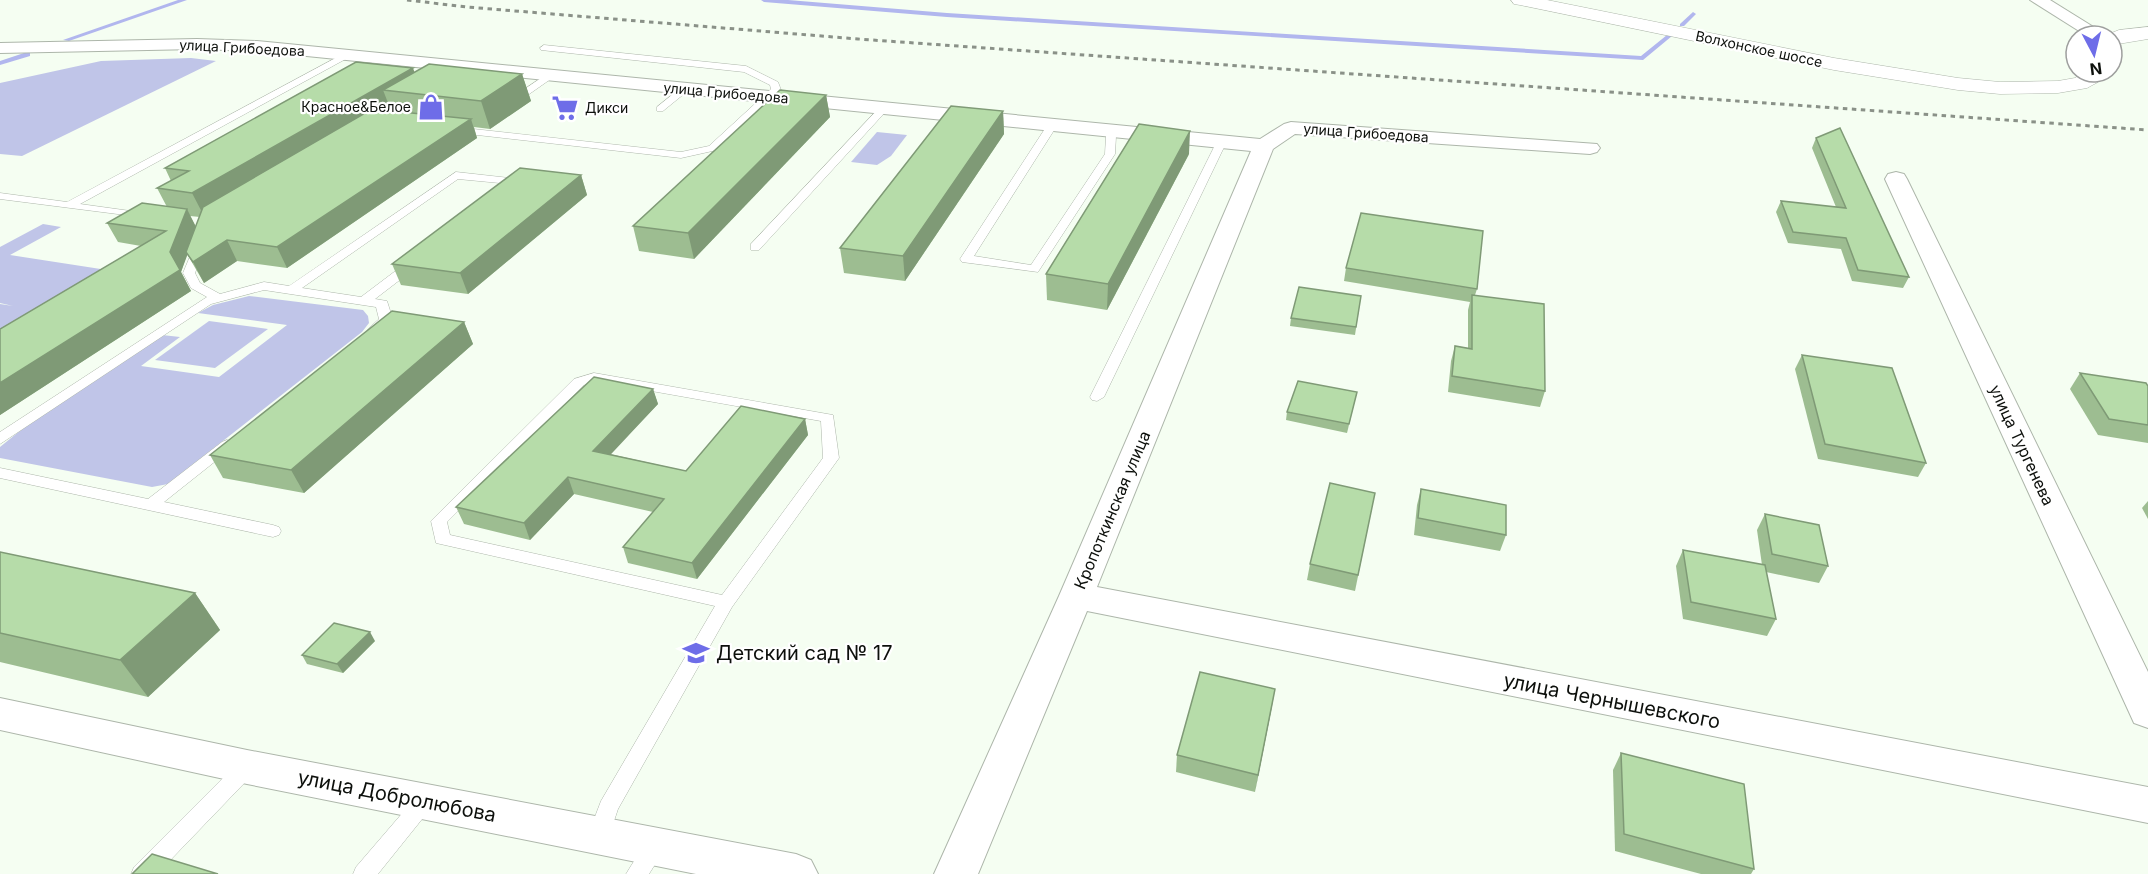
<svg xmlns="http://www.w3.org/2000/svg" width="2148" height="874" viewBox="0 0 2148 874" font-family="Inter,sans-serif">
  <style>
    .green { fill: #c0c5e8 }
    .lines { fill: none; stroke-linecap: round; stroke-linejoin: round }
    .stream { fill: #b1b6ee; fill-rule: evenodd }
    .service-casing { stroke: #adb6aa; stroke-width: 1 }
    .minor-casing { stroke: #adb6aa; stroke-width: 2 }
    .tertiary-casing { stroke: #adb6aa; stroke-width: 1 }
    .service { fill: #fff; fill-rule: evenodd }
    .minor { fill: #fff; fill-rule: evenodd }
    .tertiary { fill: #fff; fill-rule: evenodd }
    .rail { stroke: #8a9188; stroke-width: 3; stroke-dasharray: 4.5 4.5; stroke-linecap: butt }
    .wall { fill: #9dbd91; fill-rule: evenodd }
    .shaded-wall { fill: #7f9a76 }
    .building { fill: #b6dca9; stroke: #7f9a76; stroke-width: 1.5 }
    .labels { text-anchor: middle; stroke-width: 4.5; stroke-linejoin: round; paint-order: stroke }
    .far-street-label { font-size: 14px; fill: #0d100c; stroke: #fff }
    .far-poi-label { font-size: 14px; fill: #0d100c; stroke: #fff; text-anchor: end }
    .street-label { font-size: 16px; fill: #0d100c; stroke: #fff }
    .near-poi-label { font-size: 20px; fill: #0d100c; stroke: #fff; text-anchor: start }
    .near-street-label { font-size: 20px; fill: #0d100c; stroke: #fff }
  </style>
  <rect width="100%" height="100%" fill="#f5fef2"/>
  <g class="green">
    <polygon points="191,58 216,61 22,156 0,154 0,83 101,61"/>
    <polygon points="877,132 907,135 891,156 877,165 851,162"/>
    <polygon points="43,224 61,227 10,255 133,274 0,354 0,304 13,306 0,303 0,247"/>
    <polygon points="249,296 363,310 368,316 369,323 362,332 168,484 152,487 0,458 0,447 21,430 162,335 180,337 141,366 219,377 287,325 198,313 213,305"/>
    <polygon points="209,321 268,329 215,368 155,360"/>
  </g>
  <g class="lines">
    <g class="stream">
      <polygon points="178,0 187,0 69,41 63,40"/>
      <polygon points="761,0 788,0 947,13 1641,56 1667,35 1672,36 1643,60 947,17 764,2"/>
      <polygon points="1693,12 1696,14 1684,26 1680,26 1680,24"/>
      <polygon points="27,52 30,52 30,56 0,65 0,61"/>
    </g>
    <g class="service-casing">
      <g id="service">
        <polygon points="544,45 746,66 778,82 781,90 717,150 681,158 451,132 450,130 455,127 681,152 709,146 771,89 770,85 744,72 541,50 540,48"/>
        <polygon points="345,53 353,55 80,204 145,213 151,216 149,218 0,199 0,193 67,202"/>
        <polygon points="547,74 555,76 525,97 519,97 519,93"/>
        <polygon points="682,87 690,89 663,111 657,111 657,107"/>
        <polygon points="881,106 889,108 759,250 751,250 751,244"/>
        <polygon points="1053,121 1058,124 974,256 1031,265 1105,154 1106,136 1110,128 1114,127 1119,130 1116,136 1115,154 1038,272 962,262 960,259 1048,124"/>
        <polygon points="1222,138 1227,141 1104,397 1097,401 1092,400 1090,397 1217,141"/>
        <polygon points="456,172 518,179 524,182 516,187 511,184 458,179 302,288 361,297 410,260 418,260 418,266 375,299 387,301 393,320 379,333 369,333 367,330 379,319 376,307 264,290 211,304 0,444 0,432 207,297 191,288 183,273 196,242 204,242 206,245 195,273 200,283 220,294 264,282 289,286"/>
        <path d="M594,373L833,415L839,458L732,607L618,809L607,842L599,844L591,842L588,835L601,801L715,606L436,543L431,521L574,379ZM595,381L821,421L823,458L722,595L450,535L447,522L584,385Z"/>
        <polygon points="227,440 232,442 235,445 232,448 164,502 273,525 279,527 281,531 279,535 273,537 0,478 0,468 148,499 222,442"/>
        <polygon points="247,758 254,761 257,767 254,773 157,874 131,874 134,867 240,761"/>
        <polygon points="424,793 431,796 434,802 431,808 378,874 353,874 356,867 417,796"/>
        <polygon points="655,837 663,840 666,847 649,874 626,874 647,840"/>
      </g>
    </g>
    <g class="minor-casing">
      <g id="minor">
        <polygon points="2030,0 2050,0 2108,36 2087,36"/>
        <polygon points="197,39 257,41 1260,139 1284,124 1291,122 1597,144 1600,148 1597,152 1590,154 1295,134 1273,149 1097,587 2148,787 2148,823 1087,611 978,874 934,874 1059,596 1251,151 257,51 197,49 0,53 0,43"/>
        <polygon points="1896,172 1904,174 1907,179 2148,672 2148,728 2134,723 2129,712 1885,179 1888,174"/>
        <polygon points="0,698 247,750 796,854 811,860 818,874 696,874 247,784 0,730"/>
      </g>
    </g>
    <g class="tertiary-casing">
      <g id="tertiary">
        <polygon points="1511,0 1547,0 1834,58 1958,78 2000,82 2058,81 2075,78 2085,72 2105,72 2098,82 2087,88 2058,93 2000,94 1958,90 1834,70 1520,5 1514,4"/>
        <polygon points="2148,27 2148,39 2112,45 2112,36 2104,36 2119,30"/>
      </g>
    </g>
    <use href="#service" class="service"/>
    <use href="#minor" class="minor"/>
    <use href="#tertiary" class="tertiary"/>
    <polyline class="rail" points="407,0 467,7 858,39 2148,130"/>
  </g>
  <g class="wall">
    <path d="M415,72L522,74L531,101L490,129L474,127L477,138L287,268L237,261L204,283L187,254L181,272L191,291L0,415V329L141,246L118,242L107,223L167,207L157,188L171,181L165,168ZM190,216L200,217L196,227Z"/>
    <polygon points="826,95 830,117 694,259 639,251 633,226"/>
    <polygon points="1003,111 1004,134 905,281 844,273 840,248"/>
    <polygon points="1816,138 1909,277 1903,288 1852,281 1841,249 1788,243 1776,212 1781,201 1836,207 1812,148"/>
    <polygon points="1189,154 1107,310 1047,300 1046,274"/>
    <polygon points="581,175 587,195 468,294 401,285 392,264"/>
    <polygon points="1346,268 1477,289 1475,295 1545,391 1540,407 1448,392 1451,361 1455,346 1468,348 1468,310 1470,302 1344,281"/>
    <polygon points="1361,296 1355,335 1290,326 1291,318"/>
    <polygon points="464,322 473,344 304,493 223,478 210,455"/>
    <polygon points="1802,355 1926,463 1918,477 1818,459 1795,369"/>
    <polygon points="2080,373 2148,386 2148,443 2098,435 2070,389"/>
    <polygon points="653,389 658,404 610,454 686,471 805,419 808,435 697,579 628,563 623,547 653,512 574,494 530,540 464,524 456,507"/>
    <polygon points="1357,392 1347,433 1286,420 1287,412"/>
    <polygon points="1421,489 1506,535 1500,551 1414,535 1417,505"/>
    <polygon points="1375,493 1355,591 1307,580 1310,564"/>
    <polygon points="2148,501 2148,519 2142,508"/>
    <polygon points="1765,514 1828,566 1819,583 1766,572 1776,619 1767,636 1683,619 1676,566 1683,550 1762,565 1757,530"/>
    <polygon points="0,552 195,593 220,630 148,697 0,662"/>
    <polygon points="375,641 343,673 307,664 302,655"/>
    <polygon points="1272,706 1255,792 1176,772 1177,755"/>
    <polygon points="1621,753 1754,869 1751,874 1701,874 1615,851 1613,770"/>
  </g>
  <g class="shaded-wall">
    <polygon points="413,68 421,90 383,90 390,108 205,218 192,193"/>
    <polygon points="522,74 531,101 490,129 481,101"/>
    <polygon points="826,95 830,117 694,259 688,233"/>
    <polygon points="1003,111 1004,134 905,281 903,256"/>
    <polygon points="471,119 477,138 287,268 277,247"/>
    <polygon points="1190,131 1189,154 1107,310 1108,284"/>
    <polygon points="581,175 587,195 468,294 460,273"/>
    <polygon points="187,209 197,229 181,272 191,291 0,415 0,383 170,252"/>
    <polygon points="227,240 237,261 204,283 193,262"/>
    <polygon points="464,322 473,344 304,493 291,470"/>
    <polygon points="653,389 658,404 599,467 593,451"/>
    <polygon points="805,419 808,435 697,579 692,563"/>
    <polygon points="568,477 574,494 530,540 524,523"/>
    <polygon points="195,593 220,630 148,697 120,660"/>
    <polygon points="370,632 375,641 343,673 337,664"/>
    <polygon points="1275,689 1272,706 1255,792 1258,775"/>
  </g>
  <g class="building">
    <polygon points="356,62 413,68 192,193 157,188 189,171 165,168"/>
    <polygon points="429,64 522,74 481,101 383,90"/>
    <polygon points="780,90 826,95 688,233 633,226"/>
    <polygon points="951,106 1003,111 903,256 840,248"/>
    <polygon points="372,109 471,119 277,247 227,240 193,262 186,252 203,207"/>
    <polygon points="1139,124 1190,131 1108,284 1046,274"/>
    <polygon points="1840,128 1909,277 1858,270 1846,238 1793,232 1781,201 1846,208 1816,138"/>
    <polygon points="520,168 581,175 460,273 392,264"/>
    <polygon points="142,203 187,209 170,252 180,270 0,383 0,329 166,231 107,223"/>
    <polygon points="1361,213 1483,231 1477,289 1346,268"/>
    <polygon points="1299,287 1361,296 1356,327 1291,318"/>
    <polygon points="1472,295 1544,304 1545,391 1452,376 1455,346 1472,349"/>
    <polygon points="392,311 464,322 291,470 210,455"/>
    <polygon points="1802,355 1892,368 1926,463 1825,444"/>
    <polygon points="2080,373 2146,383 2148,386 2148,425 2109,419"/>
    <polygon points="594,377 653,389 593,451 686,471 741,406 805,419 692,563 623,547 664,499 568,477 524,523 456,507"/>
    <polygon points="1298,381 1357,392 1349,424 1287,412"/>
    <polygon points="1330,483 1375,493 1358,575 1310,564"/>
    <polygon points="1421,489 1506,505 1506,535 1418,518"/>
    <polygon points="1765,514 1819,525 1828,566 1772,554"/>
    <polygon points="1683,550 1765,565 1776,619 1691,602"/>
    <polygon points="0,552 195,593 120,660 0,633"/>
    <polygon points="334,623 370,632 337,664 302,655"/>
    <polygon points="1200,672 1275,689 1258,775 1177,755"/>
    <polygon points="1621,753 1744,784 1754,869 1624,834"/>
    <polygon points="152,854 218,874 132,874"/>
  </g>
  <defs>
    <g id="shop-bare" transform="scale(2.07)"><path d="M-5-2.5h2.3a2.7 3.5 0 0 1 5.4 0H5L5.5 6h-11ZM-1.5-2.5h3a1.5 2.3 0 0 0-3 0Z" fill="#6e6de8" stroke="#fff" stroke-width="2.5" paint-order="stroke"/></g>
    <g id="supermarket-bare" transform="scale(2.07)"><path d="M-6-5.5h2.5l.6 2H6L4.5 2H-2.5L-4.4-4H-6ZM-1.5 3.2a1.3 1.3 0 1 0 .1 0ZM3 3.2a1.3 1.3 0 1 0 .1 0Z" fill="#6e6de8" stroke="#fff" stroke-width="2.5" paint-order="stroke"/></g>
    <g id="school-bare" transform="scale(2.07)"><path d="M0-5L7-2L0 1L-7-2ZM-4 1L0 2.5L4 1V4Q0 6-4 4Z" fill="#6e6de8" stroke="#fff" stroke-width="2.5" paint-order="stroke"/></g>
  </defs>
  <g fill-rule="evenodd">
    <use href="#shop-bare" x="431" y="107"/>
    <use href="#supermarket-bare" x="565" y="108"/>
    <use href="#school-bare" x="696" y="653"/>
  </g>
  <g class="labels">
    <g class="far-street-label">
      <text transform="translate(242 48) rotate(3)" y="5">улица Грибоедова</text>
      <text transform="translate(1759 49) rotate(12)" y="5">Волхонское шоссе</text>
      <text transform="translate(726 93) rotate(5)" y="5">улица Грибоедова</text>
      <text transform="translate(1366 133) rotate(4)" y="5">улица Грибоедова</text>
    </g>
    <g class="far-poi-label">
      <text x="411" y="112">Красное&amp;Белое</text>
      <text x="585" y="113" text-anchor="start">Дикси</text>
    </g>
    <g class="street-label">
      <text transform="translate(2022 445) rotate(65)" y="6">улица Тургенева</text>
      <text transform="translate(1112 510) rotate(-67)" y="6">Кропоткинская улица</text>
    </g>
    <g class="near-poi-label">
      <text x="716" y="660">Детский сад № 17</text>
    </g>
    <g class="near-street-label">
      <text transform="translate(1612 701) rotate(11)" y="7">улица Чернышевского</text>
      <text transform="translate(397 796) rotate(11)" y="7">улица Добролюбова</text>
    </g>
  </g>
  <g transform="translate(2094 54) rotate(173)"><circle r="28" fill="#ffffff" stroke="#9e9f9e" stroke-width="1.5"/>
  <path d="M0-4.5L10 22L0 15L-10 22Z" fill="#6e6de8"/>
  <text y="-9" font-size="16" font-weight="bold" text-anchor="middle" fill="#0d100c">N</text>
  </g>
</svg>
